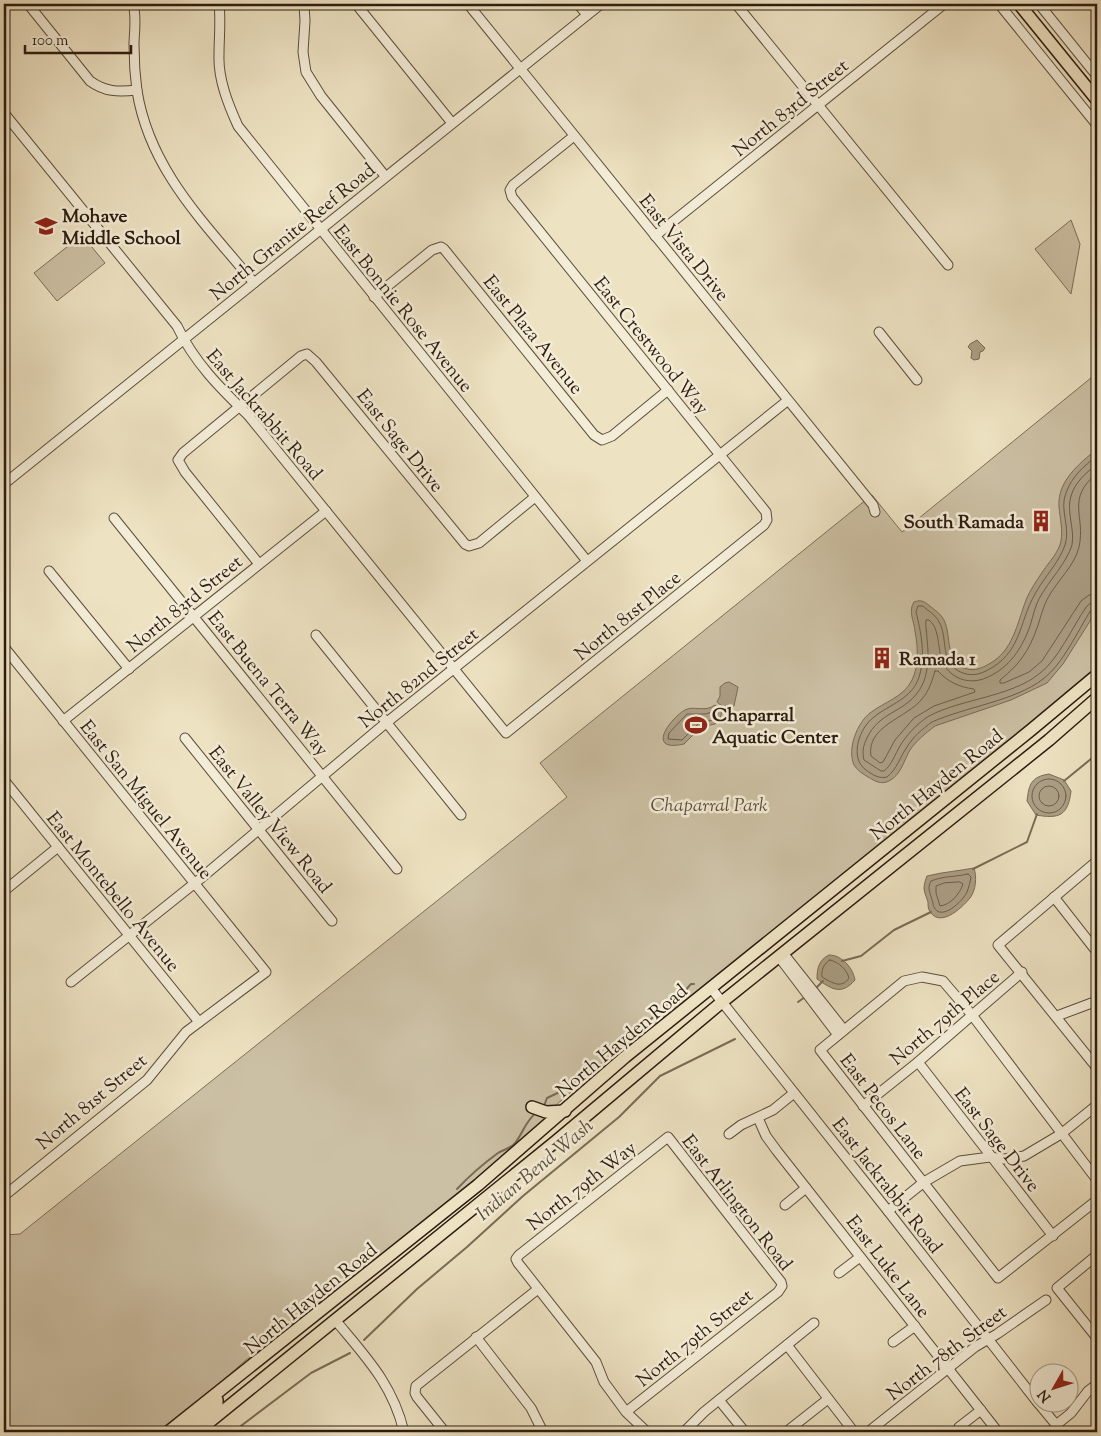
<svg xmlns="http://www.w3.org/2000/svg" width="1101" height="1436" viewBox="0 0 1101 1436" font-family="'Sorts Mill Goudy',serif">
  <style>
    .green { fill: #ccc0a4; stroke: #7c6e5a }
    .water { fill: #ac9f85; stroke: #796b56 }
    .lines { fill: none; stroke-linecap: round; stroke-linejoin: round }
    .shore { stroke: #6c5e4a; stroke-width: 1 }
    .stream { stroke: #796b56; stroke-width: 2 }
    .minor-casing { stroke: #5d4e3c; stroke-width: 11 }
    .major-casing { stroke: #2d1c10; stroke-width: 14 }
    .minor { stroke: #f3ecd7; stroke-width: 9 }
    .major { stroke: #ede2c2; stroke-width: 11 }
    .labels { text-anchor: middle; stroke-width: 5; stroke-linejoin: round; paint-order: stroke }
    .street-label { font-size: 19px; fill: #2d1c10; stroke: #f3ecd7 }
    .poi-label { font-size: 19px; font-weight: bold; fill: #2d1c10; stroke: #f3ecd7; text-anchor: start }
    .park-label { font-size: 19px; font-style: italic; fill: #5d4d3c; stroke: #f3ecd7 }
    .water-label { font-size: 20px; font-style: italic; fill: #60503f; stroke: #f3ecd7 }
  </style>
  <rect width="100%" height="100%" fill="#ede2c2"/>
  <filter id="stains"><feTurbulence type="fractalNoise" baseFrequency=".004" numOctaves="4"/><feColorMatrix values="0 0 0 0 .2 0 0 0 0 .09 0 0 0 0 .02 0 0 0 .5 -.17"/></filter>
  <radialGradient id="worn" r=".72"><stop offset=".6" stop-color="#630" stop-opacity="0"/><stop offset="1" stop-color="#630" stop-opacity=".3"/></radialGradient>
  <g class="green">
    <polygon points="1071,220 1080,244 1071,294 1035,249"/>
    <polygon points="82,235 105,263 57,301 34,273"/>
    <polygon points="1097,373 1097,667 1062,698 721,973 616,1056 597,1069 555,1106 535,1130 369,1266 357,1270 332,1290 311,1312 274,1342 246,1360 196,1404 158,1432 4,1432 4,1235 20,1234 567,797 540,763 872,495 902,532"/>
  </g>
  <g class="water">
    <polygon points="977,340 985,348 983,351 980,352 979,359 974,360 971,358 972,351 968,347 970,344"/>
    <path d="M1097,449V610L1063,664L1047,683L1011,700L935,726C926,733 917,740 910,750C904,760 901,775 889,781C881,785 875,781 868,777C863,774 857,770 854,765C847,749 857,723 870,713C884,702 904,697 912,680C919,666 918,647 915,631C914,621 908,611 914,602C922,599 925,602 931,607C936,611 941,614 944,620C952,636 944,663 967,669C975,671 982,668 989,664C1013,651 1017,624 1026,600C1030,590 1037,580 1043,571C1049,562 1059,552 1061,541C1063,530 1060,518 1059,507C1057,481 1079,464 1097,449Z"/>
    <polygon points="729,682 738,687 734,706 728,711 717,702 720,696 720,687 725,683"/>
    <path d="M715,705L722,711L720,719L715,724L701,727L684,744C679,745 669,747 665,743C657,735 677,714 685,710C694,705 704,713 715,705Z"/>
    <path d="M1049,774L1064,780L1071,791C1068,816 1059,819 1036,815L1027,801C1029,784 1031,777 1049,774Z"/>
    <path d="M974,868C977,877 976,890 970,898C961,909 939,929 929,910C928,908 928,904 928,902C924,890 922,889 927,876C943,872 958,871 974,868Z"/>
    <path d="M829,955C842,955 853,968 855,980C841,996 832,989 817,979C817,968 819,960 829,955Z"/>
  </g>
  <g class="lines">
    <g class="shore">
      <path d="M1097,456C1084,466 1072,476 1066,493C1059,509 1071,528 1065,545C1059,563 1044,577 1035,594C1018,624 1022,653 986,671C976,676 966,676 957,670C940,659 948,637 939,622C936,615 928,611 923,606H918L916,612C921,632 926,656 919,677C912,699 890,704 874,717C859,728 849,758 866,770C873,775 879,779 887,777C897,769 900,757 907,747C913,737 922,729 932,722C965,707 1015,701 1043,679C1063,664 1077,632 1091,610L1097,608"/>
      <path d="M1097,464C1086,473 1075,482 1071,496C1066,511 1075,529 1072,545C1067,562 1049,581 1040,597C1035,606 1033,616 1030,626C1022,648 1010,667 988,677C976,683 962,682 952,674C933,660 944,632 929,620H926C925,625 927,633 927,639C929,656 929,677 918,692C903,713 879,712 867,738C863,746 862,752 864,760L881,771H884C892,765 895,754 900,746C907,734 918,723 929,716C961,699 1010,697 1039,674C1059,659 1072,627 1087,606L1092,602L1097,601"/>
      <path d="M1097,473C1065,500 1086,515 1079,547C1075,565 1058,580 1049,596C1043,606 1041,617 1037,628C1029,651 1019,665 1000,680V683H1004L1029,672L1042,661L1081,601L1089,595L1097,594"/>
      <path d="M935,671H938C948,682 959,687 974,689L975,692L934,706L914,718L895,740L883,762L880,763L871,756C866,726 907,718 922,699C929,691 932,681 935,671Z"/>
      <polygon points="713,712 716,715 713,720 699,723 682,740 668,739 669,733 687,714 705,714"/>
      <circle cx="1049" cy="796" r="17"/>
      <circle cx="1049" cy="796" r="10"/>
      <path d="M968,874L971,877C970,882 969,887 967,892C963,901 941,922 934,907C933,906 933,900 932,900C930,892 927,888 931,881C943,876 955,877 968,874Z"/>
      <path d="M960,882L963,884C960,894 950,905 940,906L936,893V886L944,883Z"/>
      <path d="M830,960C839,962 847,970 849,978C842,989 832,983 822,977C821,970 824,963 830,960Z"/>
    </g>
    <g class="stream">
      <polyline points="1064,781 1097,754"/>
      <polyline points="973,869 1027,842 1037,814"/>
      <polyline points="842,961 861,956 894,930 931,912"/>
      <polyline points="814,990 823,981"/>
      <polyline points="798,1002 805,997"/>
      <polyline points="544,1106 547,1098 564,1090 589,1069 603,1063 675,997 683,993 691,984 694,984"/>
      <path d="M457,1189C470,1175 483,1164 498,1153C503,1150 511,1148 515,1143C523,1133 526,1120 537,1112"/>
      <polyline points="364,1340 417,1289 467,1247 523,1196 619,1117 660,1076 735,1039"/>
      <polyline points="233,1432 311,1373 350,1353"/>
    </g>
    <g class="minor-casing">
      <g id="minor">
        <path d="M28,4L90,81C105,92 118,92 137,90"/>
        <path d="M133,4C137,18 134,31 134,45C134,60 135,76 137,91C150,171 205,223 254,283"/>
        <path d="M219,4C221,21 219,37 219,55C218,79 228,104 238,126L587,561"/>
        <polyline points="304,4 305,21 303,52 306,72 321,96 385,176"/>
        <polyline points="356,4 452,123"/>
        <polyline points="468,4 873,505 875,512"/>
        <polyline points="578,4 587,15"/>
        <polyline points="736,4 948,265"/>
        <polyline points="999,4 1097,125"/>
        <polyline points="1039,4 1097,76"/>
        <path d="M4,113L177,326C194,362 220,388 248,415L506,733L764,525L767,520L766,512L512,197L510,190L513,185L574,136"/>
        <polyline points="655,236 944,4"/>
        <polyline points="374,297 432,250 441,247 444,249 594,435 602,440 612,436 668,390"/>
        <polyline points="879,332 917,380"/>
        <polyline points="4,484 601,4"/>
        <polyline points="114,518 397,869"/>
        <polyline points="259,564 185,472 178,460 183,453 301,356 307,354 316,362 465,544 469,546 479,543 535,497"/>
        <polyline points="49,571 129,669"/>
        <polyline points="316,635 461,815"/>
        <polyline points="4,647 266,972 186,1032 147,1080 4,1196"/>
        <polyline points="63,721 326,511"/>
        <polyline points="185,738 332,921"/>
        <polyline points="4,780 199,1022"/>
        <polyline points="1097,861 998,945 1097,1068"/>
        <polyline points="4,891 58,847"/>
        <polyline points="1054,897 1097,952"/>
        <polyline points="783,953 844,1030"/>
        <polyline points="779,957 838,1035"/>
        <polyline points="71,982 200,879 381,727 787,401"/>
        <polyline points="711,988 888,1211 1038,1403"/>
        <polyline points="1057,1016 1097,1001"/>
        <polyline points="918,1062 1053,1236"/>
        <polyline points="863,1106 918,1062 1022,972"/>
        <polyline points="758,1118 766,1136 777,1151 998,1432"/>
        <polyline points="729,1134 741,1125 773,1110 794,1093"/>
        <polyline points="1097,1180 972,1015 943,981 922,977 904,981 820,1050 998,1278 1097,1200"/>
        <polyline points="785,1205 806,1188"/>
        <polyline points="888,1211 924,1182 960,1161 990,1157 1004,1159 1024,1156 1061,1134 1097,1105"/>
        <polyline points="1097,1255 1057,1288 1097,1338"/>
        <polyline points="839,1273 860,1257"/>
        <path d="M336,1321C366,1357 393,1385 404,1432"/>
        <polyline points="476,1337 531,1408 543,1432"/>
        <polyline points="893,1342 915,1326"/>
        <polyline points="787,1345 854,1432"/>
        <polyline points="719,1400 745,1432"/>
        <polyline points="1039,1404 1062,1432"/>
        <polyline points="626,1412 778,1292 782,1286 781,1282 668,1137 519,1255 516,1259 518,1263 596,1362 604,1382 626,1412 647,1432"/>
        <polyline points="1056,1425 1071,1413 1088,1391 1097,1384"/>
        <polyline points="959,1427 981,1410"/>
        <polyline points="445,1432 417,1397 415,1393 416,1386 538,1289"/>
        <polyline points="684,1432 704,1412 814,1323"/>
        <polyline points="786,1432 828,1399"/>
        <polyline points="868,1432 975,1347 997,1334 1046,1300"/>
      </g>
    </g>
    <g class="major-casing">
      <g id="major">
        <polyline points="1019,4 1097,100"/>
        <polyline points="532,1107 546,1112 565,1111"/>
        <polyline points="168,1432 478,1185 625,1057 1031,730 1097,675"/>
        <polyline points="189,1432 189,1428 217,1405 217,1400 215,1396"/>
        <polyline points="197,1432 555,1142 722,1002 1049,740 1097,698"/>
      </g>
    </g>
    <use href="#minor" class="minor"/>
    <use href="#major" class="major"/>
  </g>
  <defs>
    <g id="school-bare" transform="scale(1.725)"><path d="M0-5L7-2L0 1L-7-2ZM-4 1L0 2.5L4 1V4Q0 6-4 4Z" fill="#8f2418" stroke="#f3ecd7" stroke-width="2.5" paint-order="stroke"/></g>
    <g id="building-bare" transform="scale(1.725)"><path d="M-4-6H4V6H1V3H-1V6H-4ZM-2.5-4.3h1.7v1.8h-1.7ZM.8-4.3h1.7v1.8H.8ZM-2.5-1h1.7V.8h-1.7ZM.8-1h1.7V.8H.8Z" fill="#8f2418" stroke="#f3ecd7" stroke-width="2.5" paint-order="stroke"/></g>
    <g id="stadium-bare" transform="scale(1.725)"><path d="M0-5a6.5 5 0 1 0 0 10a6.5 5 0 1 0 0-10ZM-3.5-1.8h7v3.6h-7Z" fill="#8f2418" stroke="#f3ecd7" stroke-width="2.5" paint-order="stroke"/></g>
  </defs>
  <g fill-rule="evenodd">
    <use href="#school-bare" x="46" y="226"/>
    <use href="#building-bare" x="1041" y="521"/>
    <use href="#building-bare" x="882" y="658"/>
    <use href="#stadium-bare" x="696" y="725"/>
  </g>
  <g class="labels">
    <g class="street-label">
      <text transform="translate(790 107) rotate(-39)" y="7">North 83rd Street</text>
      <text transform="translate(292 231) rotate(-39)" y="7">North Granite Reef Road</text>
      <text transform="translate(685 247) rotate(51)" y="7">East Vista Drive</text>
      <text transform="translate(404 308) rotate(51)" y="7">East Bonnie Rose Avenue</text>
      <text transform="translate(534 334) rotate(51)" y="7">East Plaza Avenue</text>
      <text transform="translate(652 345) rotate(51)" y="7">East Crestwood Way</text>
      <text transform="translate(265 414) rotate(49)" y="7">East Jackrabbit Road</text>
      <text transform="translate(401 440) rotate(51)" y="7">East Sage Drive</text>
      <text transform="translate(184 603) rotate(-39)" y="7">North 83rd Street</text>
      <text transform="translate(627 615) rotate(-39)" y="7">North 81st Place</text>
      <text transform="translate(418 677) rotate(-39)" y="7">North 82nd Street</text>
      <text transform="translate(269 683) rotate(51)" y="7">East Buena Terra Way</text>
      <text transform="translate(936 784) rotate(-39)" y="7">North Hayden Road</text>
      <text transform="translate(147 799) rotate(51)" y="7">East San Miguel Avenue</text>
      <text transform="translate(271 819) rotate(51)" y="7">East Valley View Road</text>
      <text transform="translate(114 891) rotate(51)" y="7">East Montebello Avenue</text>
      <text transform="translate(944 1017) rotate(-40)" y="7">North 79th Place</text>
      <text transform="translate(621 1040) rotate(-40)" y="7">North Hayden Road</text>
      <text transform="translate(91 1101) rotate(-40)" y="7">North 81st Street</text>
      <text transform="translate(884 1106) rotate(52)" y="7">East Pecos Lane</text>
      <text transform="translate(998 1139) rotate(52)" y="7">East Sage Drive</text>
      <text transform="translate(581 1185) rotate(-38)" y="7">North 79th Way</text>
      <text transform="translate(888 1185) rotate(52)" y="7">East Jackrabbit Road</text>
      <text transform="translate(738 1202) rotate(52)" y="7">East Arlington Road</text>
      <text transform="translate(889 1266) rotate(52)" y="7">East Luke Lane</text>
      <text transform="translate(310 1298) rotate(-39)" y="7">North Hayden Road</text>
      <text transform="translate(694 1337) rotate(-39)" y="7">North 79th Street</text>
      <text transform="translate(946 1352) rotate(-37)" y="7">North 78th Street</text>
    </g>
    <g class="poi-label">
      <text x="62" y="222">Mohave<tspan x="62" dy="22">Middle School</tspan></text>
      <text x="1024" y="528" text-anchor="end">South Ramada</text>
      <text x="899" y="665">Ramada 1</text>
      <text x="712" y="721">Chaparral<tspan x="712" dy="22">Aquatic Center</tspan></text>
    </g>
    <g class="park-label">
      <text x="709" y="811">Chaparral Park</text>
    </g>
    <g class="water-label">
      <text transform="translate(534 1169) rotate(-40)" y="7">Indian Bend Wash</text>
    </g>
  </g>
  <rect width="1101" height="1436" fill="none" stroke="#ede2c2" stroke-width="20"/>
  <rect x="5" y="5" width="1091" height="1426" fill="none" stroke="#2d1c10" stroke-width="2.5"/>
  <rect x="10" y="10" width="1081" height="1416" fill="none" stroke="#2d1c10"/>
  <g transform="translate(1054 1388) rotate(231)"><circle r="24" fill="#f3ecd7" stroke="#a49987"/>
  <path d="M0-4L9 19L0 12L-9 19Z" fill="#8f2418"/>
  <text y="-8" font-size="14" font-weight="bold" text-anchor="middle" fill="#2d1c10">N</text>
  </g>
  <path d="M25 45v8h106v-8" fill="none" stroke="#2d1c10" stroke-width="2.5"/>
  <text x="32" y="45" font-size="15" fill="#2d1c10" stroke="#f3ecd7" stroke-width="4" paint-order="stroke">100 m</text>
  <rect width="100%" height="100%" filter="url(#stains)"/>
  <rect width="100%" height="100%" fill="url(#worn)"/>
</svg>
